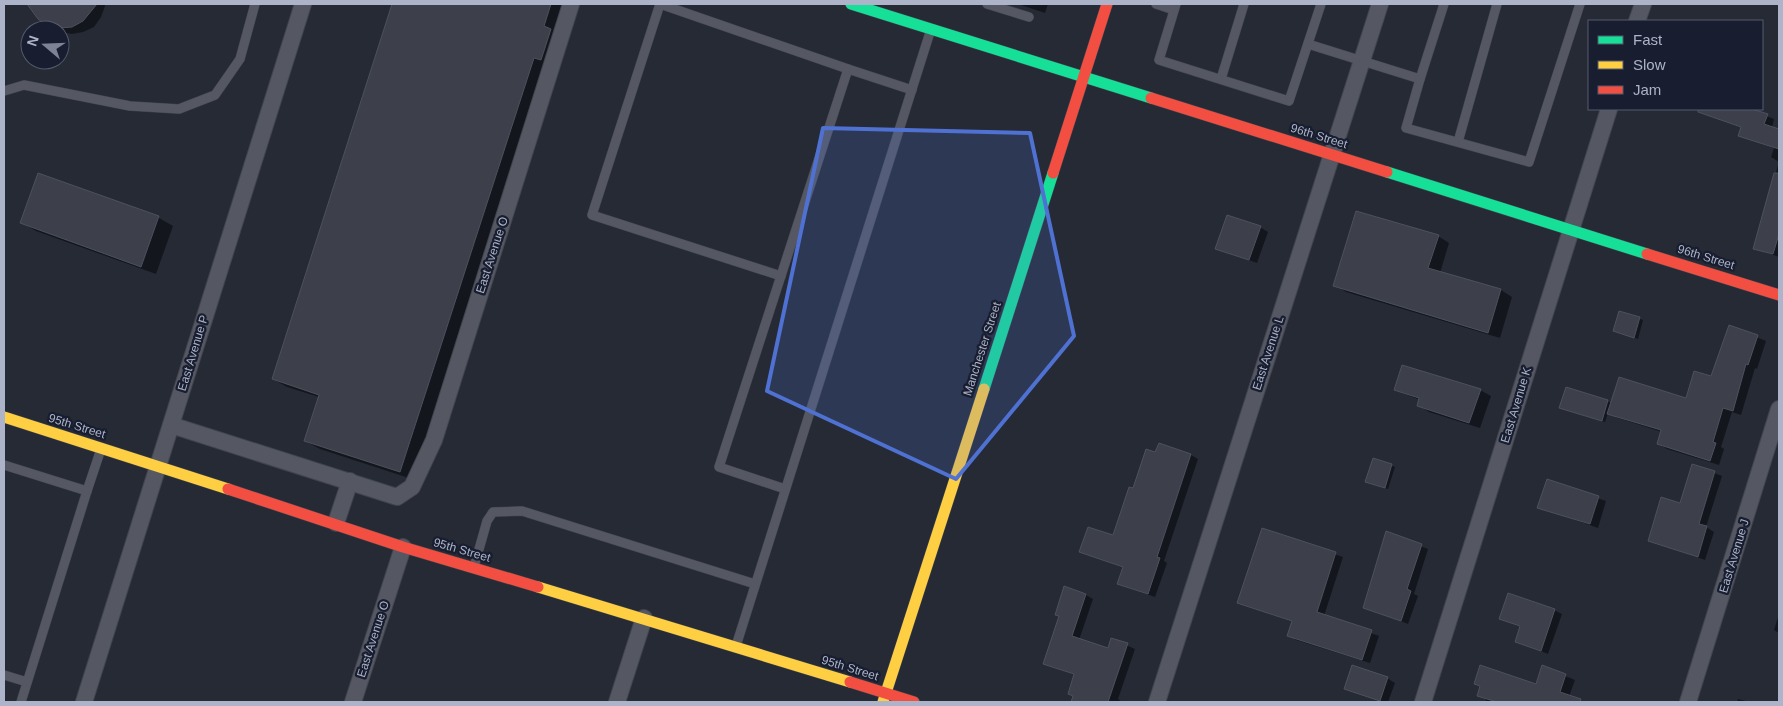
<svg xmlns="http://www.w3.org/2000/svg" width="1783" height="706" viewBox="0 0 1783 706" font-family="Helvetica,sans-serif">
  <style>
    .shadow { fill: #0007 }
    .building { fill: #3d404b; stroke: #4c515d }
    .lines { fill: none; stroke-linecap: round; stroke-linejoin: round }
    .lane-casing { stroke: #41454e; stroke-width: 10 }
    .street-casing { stroke: #41454e; stroke-width: 18 }
    .fast-casing { stroke: #41454e; stroke-width: 12 }
    .slow-casing { stroke: #41454e; stroke-width: 12 }
    .jam-casing { stroke: #41454e; stroke-width: 12 }
    .lane { stroke: #555863; stroke-width: 9 }
    .street { stroke: #555863; stroke-width: 16 }
    .fast { stroke: #16e098; stroke-width: 11 }
    .slow { stroke: #ffcf43; stroke-width: 11 }
    .jam { stroke: #f24e42; stroke-width: 11 }
    .marked { fill: #4f71d2; fill-opacity: 0.2; stroke: #4f71d2; stroke-width: 4; stroke-linejoin: round }
    .labels { text-anchor: middle; stroke-width: 4.5; stroke-linejoin: round; paint-order: stroke }
    .street-label { font-size: 12px; fill: #adb3c8; stroke: #181e30 }
  </style>
  <rect width="100%" height="100%" fill="#252a35"/>
  <g class="shadow">
    <polygon points="31,4 105,4 105,6 101,17 94,27 83,32 72,34 60,32 48,25 32,8"/>
    <polygon points="394,4 568,4 415,480 320,449 305,441 319,397 287,387 273,379"/>
    <polygon points="1018,4 1048,4 1045,13"/>
    <polygon points="1714,109 1748,109 1774,119 1772,127 1779,130 1779,257 1754,248 1779,162 1771,157 1774,148 1740,135 1742,128 1711,115"/>
    <polygon points="39,174 159,218 173,226 156,274 36,231 21,222"/>
    <polygon points="1260,227 1268,232 1257,263 1217,248"/>
    <polygon points="1438,236 1449,243 1440,273 1501,290 1512,297 1500,338 1346,292 1335,285"/>
    <polygon points="1620,312 1643,320 1638,339 1618,332"/>
    <polygon points="1729,326 1766,341 1757,369 1755,368 1741,415 1732,412 1721,447 1724,449 1719,465 1667,449 1658,444 1662,432 1618,418 1608,413 1605,422 1560,408 1567,388 1612,403 1687,399 1712,377"/>
    <polygon points="1429,373 1480,390 1491,396 1480,428 1429,412 1418,405 1420,400 1395,390"/>
    <polygon points="1191,455 1198,459 1164,561 1167,563 1155,597 1126,587 1119,583 1124,568 1081,552 1113,536 1134,490"/>
    <polygon points="1374,460 1395,467 1388,489 1370,483"/>
    <polygon points="1693,465 1722,476 1706,527 1714,532 1705,560 1649,540 1681,504"/>
    <polygon points="1547,481 1606,501 1598,528 1539,507"/>
    <polygon points="1262,530 1343,557 1324,616 1379,636 1370,663 1296,640 1289,635 1293,622 1238,602"/>
    <polygon points="1386,533 1428,549 1414,594 1418,596 1408,624 1365,607"/>
    <polygon points="1086,595 1093,599 1079,640 1109,650 1112,639 1135,649 1118,699 1122,702 1073,702 1074,697 1069,694 1075,675 1044,663"/>
    <polygon points="1554,610 1562,614 1548,654 1517,641 1521,627 1500,618"/>
    <polygon points="1779,614 1779,633 1774,630"/>
    <polygon points="1543,667 1575,680 1567,702 1486,702 1486,700 1479,695 1481,687 1475,684 1537,685"/>
    <polygon points="1387,678 1395,683 1388,702 1382,702 1346,688"/>
    <polygon points="1738,699 1750,702 1737,702"/>
  </g>
  <g class="building">
    <polygon points="27,4 97,4 83,21 72,27 60,28 48,26 38,19"/>
    <polygon points="392,4 551,4 544,26 551,29 541,60 534,58 400,472 304,441 319,395 272,379"/>
    <polygon points="1698,109 1752,109 1768,114 1764,124 1779,129 1779,149 1738,136 1741,127 1698,112"/>
    <polygon points="38,173 159,216 141,267 20,223"/>
    <polygon points="1774,173 1779,173 1779,234 1773,254 1753,249"/>
    <polygon points="1356,211 1439,235 1428,268 1501,289 1488,333 1333,286"/>
    <polygon points="1227,215 1261,226 1249,260 1215,249"/>
    <polygon points="1619,311 1640,317 1634,338 1613,331"/>
    <polygon points="1729,325 1758,335 1748,365 1746,364 1733,411 1723,408 1713,442 1716,443 1710,461 1657,444 1661,430 1607,414 1619,377 1686,398 1694,371 1711,376"/>
    <polygon points="1402,365 1481,389 1469,423 1417,406 1419,398 1394,390"/>
    <polygon points="1566,387 1608,400 1602,421 1559,408"/>
    <polygon points="1159,443 1191,454 1157,557 1160,558 1148,594 1117,584 1123,567 1079,552 1088,527 1113,535 1129,487 1133,488 1146,449 1155,452"/>
    <polygon points="1373,458 1392,464 1385,488 1365,482"/>
    <polygon points="1692,464 1715,471 1699,524 1707,526 1698,557 1648,541 1661,497 1680,503"/>
    <polygon points="1547,479 1599,496 1590,524 1537,508"/>
    <polygon points="1262,528 1336,552 1317,612 1372,630 1362,660 1287,636 1292,621 1237,603"/>
    <polygon points="1386,531 1422,544 1407,589 1411,591 1401,621 1363,608"/>
    <polygon points="1064,586 1086,594 1072,636 1108,648 1111,638 1128,643 1108,702 1071,702 1073,696 1068,694 1074,674 1043,664 1059,616 1055,615"/>
    <polygon points="1508,593 1555,609 1541,651 1515,642 1520,626 1499,619"/>
    <polygon points="1352,665 1388,677 1380,701 1344,689"/>
    <polygon points="1480,665 1536,684 1542,665 1566,674 1560,692 1581,699 1580,702 1497,702 1477,696 1480,686 1474,684"/>
  </g>
  <g class="lines">
    <g class="lane-casing">
      <g id="lane">
        <polyline points="987,4 1029,17"/>
        <polyline points="1156,4 1174,10"/>
        <polyline points="1176,4 1159,60 1289,101 1321,4"/>
        <polyline points="1308,44 1420,79 1444,4"/>
        <polyline points="1221,79 1244,4"/>
        <polyline points="1420,79 1406,128 1529,162 1580,4"/>
        <polyline points="4,91 24,85 130,106 179,109 215,95 240,59 255,4"/>
        <polyline points="1458,142 1497,4"/>
        <polyline points="781,276 592,215 660,4 848,69"/>
        <polyline points="4,465 87,491 21,702"/>
        <polyline points="785,489 719,467 848,69 912,90"/>
        <polyline points="87,491 101,449"/>
        <polyline points="474,567 487,521 493,512 522,511 755,584"/>
        <polyline points="736,646 931,29"/>
        <polyline points="4,675 27,682"/>
      </g>
    </g>
    <g class="street-casing">
      <g id="street">
        <polyline points="1637,21 1643,4"/>
        <polyline points="171,425 397,497 412,487 434,440 571,4"/>
        <polyline points="336,523 350,481"/>
        <polyline points="84,702 303,4"/>
        <polyline points="353,702 403,547"/>
        <polyline points="617,702 644,618"/>
        <polyline points="1157,702 1380,4"/>
        <polyline points="1423,702 1609,109"/>
        <polyline points="1688,702 1779,409"/>
      </g>
    </g>
    <g class="fast-casing">
      <g id="fast">
        <polyline points="851,4 1151,98"/>
        <polyline points="1387,172 1647,254"/>
        <polyline points="984,389 1053,173"/>
      </g>
    </g>
    <g class="slow-casing">
      <g id="slow">
        <polyline points="4,417 228,489"/>
        <polyline points="538,587 850,682"/>
        <polyline points="883,702 984,389"/>
      </g>
    </g>
    <g class="jam-casing">
      <g id="jam">
        <polyline points="1151,98 1387,172"/>
        <polyline points="1053,173 1107,4"/>
        <polyline points="1647,254 1779,295"/>
        <polyline points="228,489 403,547 538,587"/>
        <polyline points="850,682 914,702"/>
      </g>
    </g>
    <use href="#lane" class="lane"/>
    <use href="#street" class="street"/>
    <use href="#fast" class="fast"/>
    <use href="#slow" class="slow"/>
    <use href="#jam" class="jam"/>
  </g>
  <path class="marked" d="M823,128L1030,133L1074,336L956,479L767,391Z"/>
  <g class="labels">
    <g class="street-label">
      <text transform="translate(1319 136) rotate(17)" y="4">96th Street</text>
      <text transform="translate(492 255) rotate(-72)" y="4">East Avenue O</text>
      <text transform="translate(1706 257) rotate(17)" y="4">96th Street</text>
      <text transform="translate(982 349) rotate(-72)" y="4">Manchester Street</text>
      <text transform="translate(193 353) rotate(-73)" y="4">East Avenue P</text>
      <text transform="translate(1268 353) rotate(-72)" y="4">East Avenue L</text>
      <text transform="translate(1516 405) rotate(-73)" y="4">East Avenue K</text>
      <text transform="translate(77 426) rotate(17)" y="4">95th Street</text>
      <text transform="translate(462 550) rotate(16)" y="4">95th Street</text>
      <text transform="translate(1734 556) rotate(-73)" y="4">East Avenue J</text>
      <text transform="translate(373 639) rotate(-72)" y="4">East Avenue O</text>
      <text transform="translate(850 668) rotate(17)" y="4">95th Street</text>
    </g>
  </g>
  <rect width="1783" height="706" fill="none" stroke="#adb3c8" stroke-width="10"/>
  <rect x="1588" y="20" width="175" height="90" fill="#181e30" stroke="#545a6d"/>
  <rect x="1598" y="36" width="25" height="8" fill="#16e098" stroke="#545a6d"/>
  <text x="1633" y="45" font-size="15" fill="#adb3c8">Fast</text>
  <rect x="1598" y="61" width="25" height="8" fill="#ffcf43" stroke="#545a6d"/>
  <text x="1633" y="70" font-size="15" fill="#adb3c8">Slow</text>
  <rect x="1598" y="86" width="25" height="8" fill="#f24e42" stroke="#545a6d"/>
  <text x="1633" y="95" font-size="15" fill="#adb3c8">Jam</text>
  <g transform="translate(45 45) rotate(289)"><circle r="24" fill="#181e30" stroke="#545a6d"/>
  <path d="M0-4L9 19L0 12L-9 19Z" fill="#7d8395"/>
  <text y="-8" font-size="14" font-weight="bold" text-anchor="middle" fill="#adb3c8">N</text>
  </g>
</svg>
